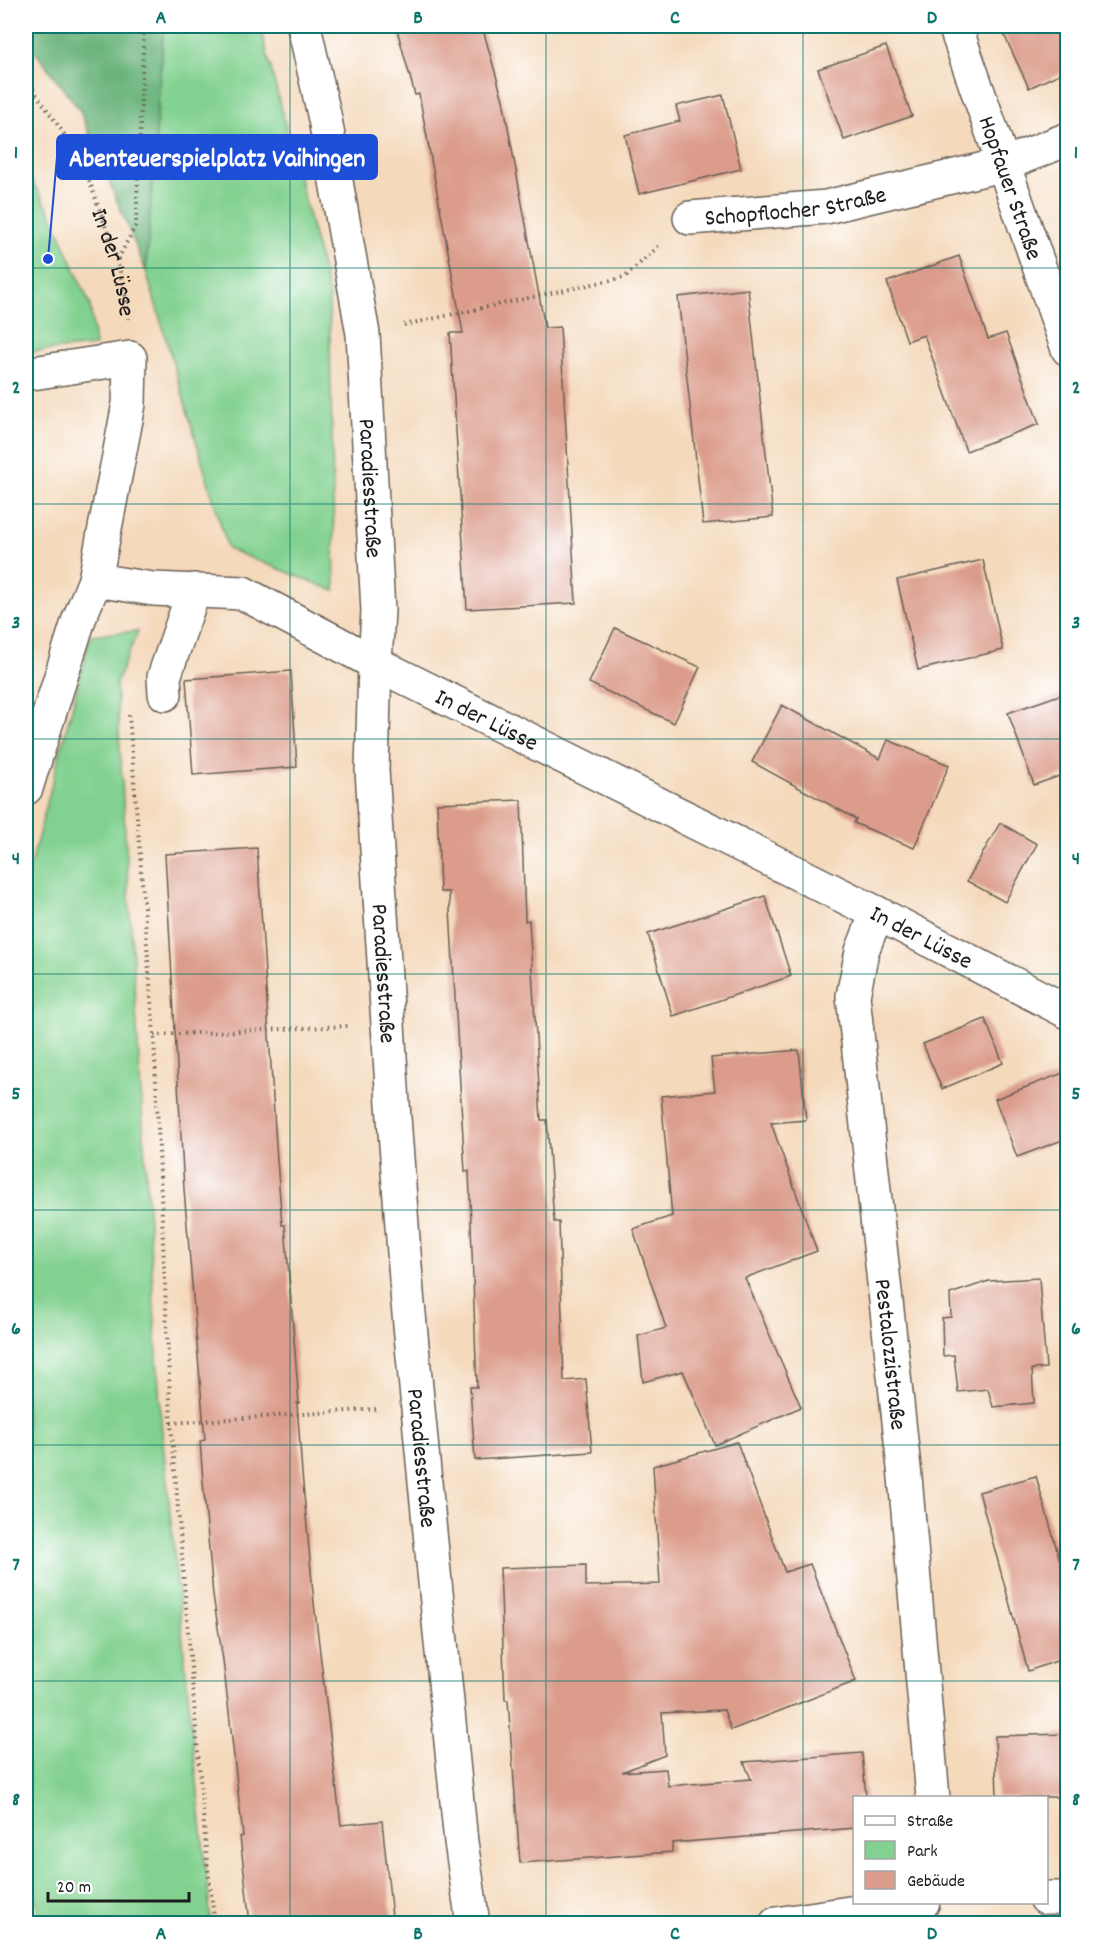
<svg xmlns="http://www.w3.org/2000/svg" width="1093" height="1949" viewBox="0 0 1093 1949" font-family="Dekko,sans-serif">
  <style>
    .green { fill: #82d190; stroke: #4f7656; stroke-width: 1.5 }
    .forest { fill: #69b37a; stroke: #42684b; stroke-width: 1.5 }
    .building { fill: #db9c8b }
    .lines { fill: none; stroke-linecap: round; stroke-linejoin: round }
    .minor-casing { stroke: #685e54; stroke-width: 36 }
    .path { stroke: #685e54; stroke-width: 4; stroke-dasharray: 1.5 4.5; stroke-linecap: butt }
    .minor { stroke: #fff; stroke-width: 33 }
    .grid { fill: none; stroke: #0f766e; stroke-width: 1.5; stroke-opacity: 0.55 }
    .labels { text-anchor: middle; stroke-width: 6; stroke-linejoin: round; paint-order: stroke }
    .street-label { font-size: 24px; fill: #1c1c1c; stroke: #fff }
    .leader { fill: none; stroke: #1d4ed8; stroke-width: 2 }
    .callout-dot { fill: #1d4ed8; stroke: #fff; stroke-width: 2 }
    .callout { fill: #1d4ed8; stroke: #1d4ed8; stroke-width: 2 }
    .callout-label { font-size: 26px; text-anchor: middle; font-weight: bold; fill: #fff }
    .neatline { fill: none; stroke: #0f766e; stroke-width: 2 }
    .grid-label { font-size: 20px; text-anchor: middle; font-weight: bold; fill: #0f766e }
  </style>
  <rect width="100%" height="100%" fill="#fff"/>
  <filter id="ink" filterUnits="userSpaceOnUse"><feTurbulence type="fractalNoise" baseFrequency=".0167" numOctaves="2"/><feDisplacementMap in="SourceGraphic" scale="12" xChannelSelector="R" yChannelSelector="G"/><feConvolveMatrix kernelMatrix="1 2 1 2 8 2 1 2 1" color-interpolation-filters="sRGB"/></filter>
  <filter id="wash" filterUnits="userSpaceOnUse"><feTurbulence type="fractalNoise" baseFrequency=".008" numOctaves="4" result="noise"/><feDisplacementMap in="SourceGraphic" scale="24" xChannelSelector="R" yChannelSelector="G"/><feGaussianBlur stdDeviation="1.35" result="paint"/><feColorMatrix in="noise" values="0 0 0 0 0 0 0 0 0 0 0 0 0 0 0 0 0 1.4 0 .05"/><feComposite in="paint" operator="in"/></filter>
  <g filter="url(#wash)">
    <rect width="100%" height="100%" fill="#f4d9bb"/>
    <g class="green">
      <polygon points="159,26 260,26 329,295 335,591 228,549 146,271 163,34"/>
      <polygon points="26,171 51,213 90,305 95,346 26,352"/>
      <polygon points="138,631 116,683 161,1422 211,1923 38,1923 26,1792 26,883 91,635"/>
    </g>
    <polygon class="forest" points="26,26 159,26 163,34 146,271 79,109 26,40"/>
    <g id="blocks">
      <g class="building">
        <polygon points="396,26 482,26 503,100 545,328 560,327 576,603 467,609 450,333 463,333 419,94 415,95"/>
        <polygon points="1000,26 1068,26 1068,70 1029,88"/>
        <polygon points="886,46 912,116 844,140 818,69"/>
        <polygon points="723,95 741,169 639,194 625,135 680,121 676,106"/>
        <polygon points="959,256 988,339 1006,333 1039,424 966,451 924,335 907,341 887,282"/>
        <polygon points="748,289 773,517 703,524 678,297"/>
        <polygon points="983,560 1003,650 918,670 897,580"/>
        <polygon points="615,628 700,667 674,723 589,683"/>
        <polygon points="291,671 297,767 193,775 186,679"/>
        <polygon points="1068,692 1068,773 1034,785 1008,713"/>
        <polygon points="782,705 880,759 888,740 949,765 914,848 854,823 856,819 752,762"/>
        <polygon points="521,800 525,921 529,920 541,1120 547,1120 554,1222 559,1222 564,1381 586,1379 592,1452 475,1460 470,1387 477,1387 469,1171 465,1172 449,892 440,892 437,803"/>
        <polygon points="1000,823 1037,844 1005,902 967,881"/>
        <polygon points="257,848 277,1160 282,1225 285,1225 299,1403 297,1403 302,1473 314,1603 341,1825 382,1821 392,1917 337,1923 250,1923 240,1837 243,1836 223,1660 213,1595 203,1481 200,1441 205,1440 184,1189 165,854"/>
        <polygon points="765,896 791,976 673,1016 648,934"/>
        <polygon points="985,1019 1003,1063 942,1089 923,1044"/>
        <polygon points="799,1050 806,1120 771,1123 817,1251 745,1278 801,1407 715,1445 683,1371 643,1382 638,1336 666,1328 633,1229 672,1216 661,1096 715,1091 711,1058"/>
        <polygon points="1068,1071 1068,1138 1017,1157 995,1099"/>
        <polygon points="1039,1278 1046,1368 1032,1369 1034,1403 993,1407 988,1389 958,1392 954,1355 943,1356 942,1318 951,1317 950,1294 989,1281"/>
        <polygon points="737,1442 785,1572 810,1564 856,1681 731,1730 724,1710 662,1713 665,1755 622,1772 666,1769 668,1786 751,1779 744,1762 862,1753 866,1797 855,1797 855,1828 672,1843 672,1852 520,1863 508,1700 505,1700 500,1568 586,1565 586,1586 660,1584 653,1466"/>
        <polygon points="1036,1476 1068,1589 1068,1657 1028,1671 979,1492"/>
        <polygon points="1068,1734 1068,1797 997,1797 995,1736"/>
      </g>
    </g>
  </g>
  <g filter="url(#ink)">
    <use href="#blocks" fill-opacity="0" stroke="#685e54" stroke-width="1.5"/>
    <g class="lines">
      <g class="minor-casing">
        <g id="minor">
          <path id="s2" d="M304,26L325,119L363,334L378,611L375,663L372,770L393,1104L407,1293L425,1482L461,1842L473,1924"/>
          <path id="s3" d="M955,26L1068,349"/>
          <path id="s4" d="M690,218L826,207L1005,164L1068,139"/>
          <path id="s5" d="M26,374L130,358L129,404L95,580L153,589L243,593L375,663L877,913L1068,1012"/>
          <polyline points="165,694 164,677 194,590"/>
          <polyline points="26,788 79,619 95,580"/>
          <path id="s6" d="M877,913L862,951L853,996L905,1477L933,1798"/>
          <polyline points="1046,1898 1068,1898"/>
          <polyline points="776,1924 923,1902"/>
        </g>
      </g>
      <g class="path">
        <path id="s1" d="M26,79L82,160L117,259L127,302L128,319"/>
        <polyline points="118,259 136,225 144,26"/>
        <polyline points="404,325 625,277 661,244"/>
        <polyline points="129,715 154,1035 171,1423 207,1862 215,1924"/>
        <polyline points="154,1035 348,1026"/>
        <polyline points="171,1423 377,1409"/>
      </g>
      <use href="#minor" class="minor"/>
    </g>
  </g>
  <path class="grid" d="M290,26V1924M546,26V1924M803,26V1924M26,268H1068M26,504H1068M26,739H1068M26,974H1068M26,1210H1068M26,1445H1068M26,1681H1068"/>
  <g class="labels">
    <g class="street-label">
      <text dy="8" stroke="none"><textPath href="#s3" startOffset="171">Hopfauer Straße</textPath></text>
      <text dy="8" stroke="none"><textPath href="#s4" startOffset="106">Schopflocher Straße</textPath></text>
      <text dy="8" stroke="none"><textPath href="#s1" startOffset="206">In der Lüsse</textPath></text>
      <text dy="8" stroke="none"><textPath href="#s2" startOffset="468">Paradiesstraße</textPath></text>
      <text dy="8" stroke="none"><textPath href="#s5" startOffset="754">In der Lüsse</textPath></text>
      <text dy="8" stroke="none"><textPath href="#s5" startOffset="1240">In der Lüsse</textPath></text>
      <text dy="8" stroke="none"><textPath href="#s2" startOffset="954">Paradiesstraße</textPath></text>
      <text dy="8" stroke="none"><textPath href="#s6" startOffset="447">Pestalozzistraße</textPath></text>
      <text dy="8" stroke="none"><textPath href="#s2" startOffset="1440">Paradiesstraße</textPath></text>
    </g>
  </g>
  <path class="leader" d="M48 259L57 157"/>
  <circle class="callout-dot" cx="48" cy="259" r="6"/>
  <rect class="callout" x="57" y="135" width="320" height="44" rx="6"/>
  <g class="callout-label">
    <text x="217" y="166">Abenteuerspielplatz Vaihingen</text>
  </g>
  <rect width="1093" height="1949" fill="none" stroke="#fff" stroke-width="66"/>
  <rect x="853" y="1796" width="195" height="108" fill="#ffffff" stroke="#a4a4a4" stroke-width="1.5"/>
  <rect x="865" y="1816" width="30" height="9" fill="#ffffff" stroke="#a4a4a4" stroke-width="1.5"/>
  <text x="907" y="1826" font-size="18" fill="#1c1c1c">Straße</text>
  <rect x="865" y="1841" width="30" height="18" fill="#82d190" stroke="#a4a4a4" stroke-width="1.5"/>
  <text x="907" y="1856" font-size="18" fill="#1c1c1c">Park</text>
  <rect x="865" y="1871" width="30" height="18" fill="#db9c8b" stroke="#a4a4a4" stroke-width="1.5"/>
  <text x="907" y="1886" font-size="18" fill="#1c1c1c">Gebäude</text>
  <path d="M48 1892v9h141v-9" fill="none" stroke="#1c1c1c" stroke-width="3"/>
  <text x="57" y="1892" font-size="18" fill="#1c1c1c" stroke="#ffffff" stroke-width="4.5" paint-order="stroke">20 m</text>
  <rect x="33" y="33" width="1027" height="1883" class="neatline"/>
  <g class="grid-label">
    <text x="161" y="23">A</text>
    <text x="418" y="23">B</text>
    <text x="675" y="23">C</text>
    <text x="932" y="23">D</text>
    <text x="16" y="158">1</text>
    <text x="1076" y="158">1</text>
    <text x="16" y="393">2</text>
    <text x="1076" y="393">2</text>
    <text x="16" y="628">3</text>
    <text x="1076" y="628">3</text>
    <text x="16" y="864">4</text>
    <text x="1076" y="864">4</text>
    <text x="16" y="1099">5</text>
    <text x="1076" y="1099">5</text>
    <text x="16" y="1334">6</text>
    <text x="1076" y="1334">6</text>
    <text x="16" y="1570">7</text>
    <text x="1076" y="1570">7</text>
    <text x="16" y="1805">8</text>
    <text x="1076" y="1805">8</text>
    <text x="161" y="1939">A</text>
    <text x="418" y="1939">B</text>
    <text x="675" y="1939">C</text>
    <text x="932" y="1939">D</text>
  </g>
</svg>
